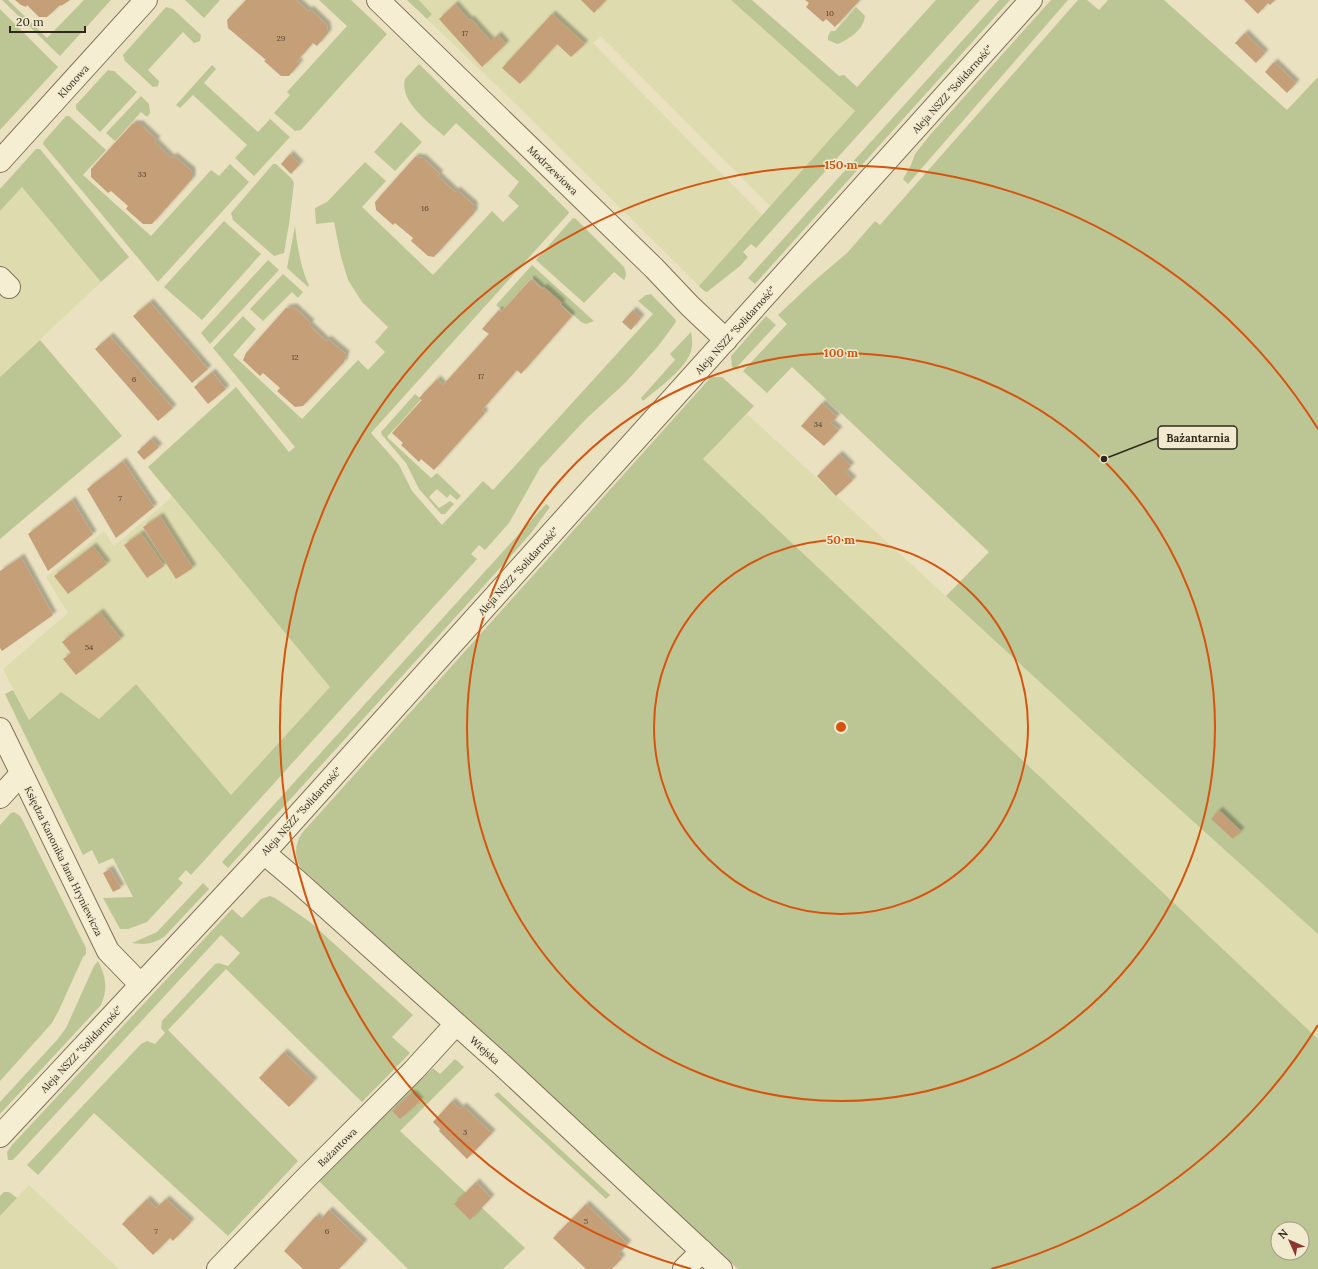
<svg xmlns="http://www.w3.org/2000/svg" width="1318" height="1269" viewBox="0 0 1318 1269" font-family="Lora,serif">
  <style>
    .farmland { fill: #dedbae }
    .green { fill: #bcc695; fill-rule: evenodd }
    .building { fill: #c59f78; filter: url(#shadow) }
    .lines { fill: none; stroke-linecap: round; stroke-linejoin: round }
    .minor-casing { stroke: #817259; stroke-width: 24 }
    .minor { stroke: #f5eed2; stroke-width: 22 }
    .ring { fill: none; stroke: #d6540e; stroke-width: 2 }
    .labels { text-anchor: middle; stroke-width: 3; stroke-linejoin: round; paint-order: stroke }
    .number-label { font-size: 8px; fill: #564634 }
    .street-label { font-size: 10px; fill: #31281d; stroke: #f2eace }
    .centre { fill: #d6540e; stroke: #f2eace; stroke-width: 2 }
    .ring-label { font-size: 12px; text-anchor: middle; font-weight: bold; fill: #d6540e; stroke: #f2eace; stroke-width: 3; stroke-linejoin: round; paint-order: stroke }
    .leader { fill: none; stroke: #31281d; stroke-width: 1.5 }
    .callout-dot { fill: #31281d; stroke: #f2eace; stroke-width: 1.5 }
    .callout { fill: #f2eace; stroke: #31281d; stroke-width: 1.5 }
    .callout-label { font-size: 11px; text-anchor: middle; font-weight: bold; fill: #31281d }
  </style>
  <defs>
    <filter id="shadow"><feDropShadow dx="3.5" dy="-3.5" stdDeviation="1" flood-color="#0004"/></filter>
  </defs>
  <rect width="100%" height="100%" fill="#e9e1c0"/>
  <g class="farmland">
    <polygon points="419,0 731,0 855,111 770,206 601,36 593,43 762,215 699,286 525,113 427,19 432,13"/>
    <polygon points="22,186 101,282 0,377 0,211"/>
    <polygon points="747,414 1114,750 1318,934 1318,1039 703,459"/>
    <polygon points="172,497 331,686 231,795 136,684 99,719 61,692 29,720 3,669 68,613 46,577 104,531 114,546"/>
    <polygon points="29,1185 119,1269 0,1269 0,1216"/>
  </g>
  <g class="green">
    <polygon points="2,0 8,0 47,38 84,0 111,0 60,56"/>
    <polygon points="185,0 220,0 204,18"/>
    <polygon points="319,0 351,0 387,34 301,130 295,131 274,113 290,95 287,92 347,26"/>
    <polygon points="407,0 419,0 432,14 427,19"/>
    <polygon points="731,0 752,0 839,76 844,75 857,87 936,0 980,0 756,248 751,244 743,252 748,257 740,266 707,292 704,291 699,286 855,111"/>
    <polygon points="999,0 1010,0 755,284 748,278"/>
    <polygon points="1051,0 1068,0 908,184 903,179 911,165 915,154 930,135"/>
    <polygon points="1078,0 1087,0 1099,10 1108,0 1164,0 1287,110 1318,77 1318,934 1114,750 946,596 989,552 792,367 767,393 743,371 787,324 778,315 813,282 847,253 875,221 880,225"/>
    <polygon points="166,7 173,9 201,35 200,41 194,43 183,32 148,70 159,81 158,86 153,87 125,61 123,55"/>
    <path d="M856,7L865,16C864,29 849,40 837,44L828,40V36L831,31H835Z"/>
    <polygon points="0,9 58,67 0,130"/>
    <path d="M419,64L568,211L569,213L371,433L399,465L412,491L442,525L483,481L493,490L653,314L638,301L646,295L651,294L675,319L676,322L659,345L626,382L586,419L540,468L509,523L485,550L479,545L471,554L477,559L191,875L186,870L178,879L183,883L147,922L128,929H120L103,898L133,897L113,858L99,864L92,850L83,855L5,694L13,690L29,720L61,692L99,719L136,684L231,795L330,687L148,467L236,387L289,452L295,447L213,348L243,316L256,329L233,355L302,419L358,360L368,370L385,352L375,342L388,327L362,302L348,280L341,257L334,222L316,224L315,208L327,202L365,162L386,181L362,207L433,275L492,211L503,222L519,206L508,196L519,182L456,123L444,136C430,123 399,102 405,79Z"/>
    <polygon points="212,65 216,69 204,83 258,132 270,119 290,137 254,176 235,158 247,145 193,95 180,108 176,105"/>
    <polygon points="108,70 114,71 137,92 100,132 76,109 76,105"/>
    <polygon points="141,96 149,104 150,113 147,117 141,112 115,141 106,133"/>
    <polygon points="66,116 69,116 106,150 83,175 151,236 211,170 219,176 230,164 249,182 158,282 43,144 44,141"/>
    <polygon points="401,122 422,142 395,171 374,152"/>
    <polygon points="36,149 40,149 129,257 101,282 22,187 0,211 0,189"/>
    <polygon points="273,164 276,164 292,179 294,183 289,224 284,253 274,256 233,220 231,213"/>
    <path d="M573,218L576,219L624,267C626,272 627,276 624,280L614,272L584,303L536,260Z"/>
    <polygon points="224,221 261,254 202,320 164,287"/>
    <path d="M295,226C297,244 301,270 309,285L308,287L287,268Z"/>
    <polygon points="268,260 279,270 210,344 201,333"/>
    <polygon points="532,265 594,321 586,324 581,322 532,277 502,310 496,305"/>
    <polygon points="283,274 303,292 298,298 292,292 263,321 250,309"/>
    <polygon points="766,316 776,325 735,369 732,367 731,356"/>
    <path d="M691,332C692,338 693,344 691,351C686,369 657,389 643,401L641,398L675,360L670,354Z"/>
    <polygon points="40,340 122,436 0,539 0,377"/>
    <path d="M711,377H722L754,406L703,459L1318,1039V1269H738L300,867C294,855 295,844 302,833ZM1278,1229H1302V1253H1278Z"/>
    <polygon points="415,394 421,399 387,437 431,478 437,473 461,496 457,500 450,494 447,498 437,489 429,497 439,508 450,501 454,504 445,514 441,514 419,489 406,463 382,435 381,432"/>
    <polygon points="546,504 550,507 531,533 510,557 228,868 222,862"/>
    <polygon points="14,812 20,816 22,819 82,940 86,948 86,954 83,957 59,1010 52,1023 0,1081 0,825 11,813"/>
    <path d="M203,883L209,889L164,937C153,944 145,945 132,943L157,932Z"/>
    <polygon points="270,896 275,898 310,922 413,1015 392,1037 410,1053 362,1102 226,969 168,1030 298,1161 228,1236 94,1113 38,1175 27,1165 141,1044 147,1041 155,1044 165,1033 161,1028 162,1021 215,964 219,963 228,966 240,953 221,935 13,1160 8,1160 7,1152 12,1145 232,909 242,918 261,899"/>
    <path d="M98,961C106,976 108,989 101,1005L0,1114V1102L57,1040L66,1028L94,966Z"/>
    <polygon points="455,1059 464,1067 400,1131 525,1248 503,1269 408,1269 319,1181 433,1068 440,1074"/>
    <polygon points="498,1092 610,1195 606,1199 494,1095"/>
    <polygon points="4,1192 9,1192 17,1198 0,1216 0,1196"/>
  </g>
  <g class="building">
    <polygon points="15,0 70,0 61,6 60,5 47,17 39,17 27,5 26,7 21,5"/>
    <polygon points="246,0 296,0 308,11 310,9 327,25 328,33 317,46 313,43 297,61 300,63 289,76 281,76 264,61 266,60 228,28 227,20"/>
    <polygon points="581,0 606,0 594,13"/>
    <polygon points="805,0 860,0 835,27 826,19 823,22 806,7 809,3"/>
    <polygon points="1244,0 1275,0 1270,5 1268,3 1258,14"/>
    <polygon points="455,4 469,20 471,19 491,41 498,35 506,44 482,67 439,19"/>
    <polygon points="552,14 585,44 571,57 557,44 520,84 502,68"/>
    <polygon points="1245,33 1265,53 1256,63 1235,43"/>
    <polygon points="1274,62 1296,83 1287,93 1265,72"/>
    <polygon points="132,124 140,124 157,140 155,142 171,158 174,156 192,171 192,179 152,224 143,224 126,209 128,206 111,191 108,193 91,177 91,169"/>
    <polygon points="290,154 300,164 291,174 281,164"/>
    <polygon points="415,157 423,158 440,174 438,176 455,192 457,190 474,205 474,213 434,257 428,256 411,241 413,238 395,223 393,225 376,210 375,202"/>
    <polygon points="531,279 542,289 544,287 562,303 560,305 572,316 521,374 517,370 482,410 485,413 434,470 421,459 419,462 401,445 403,443 392,433 422,400 419,398 437,379 443,385 489,334 482,329 499,310 501,312"/>
    <polygon points="150,302 208,369 192,383 133,316"/>
    <polygon points="294,307 311,323 309,325 326,341 328,339 346,354 344,362 303,406 295,407 277,391 280,388 263,373 260,376 243,360 246,353 286,308"/>
    <polygon points="633,310 641,318 631,330 622,322"/>
    <polygon points="110,336 173,408 158,421 95,349"/>
    <polygon points="212,372 226,389 208,404 194,387"/>
    <polygon points="822,403 837,417 831,423 839,430 824,446 801,426"/>
    <polygon points="151,439 159,447 144,460 137,452"/>
    <polygon points="839,454 851,466 845,472 853,480 836,496 817,476"/>
    <polygon points="123,461 154,507 116,538 87,489"/>
    <polygon points="72,500 93,534 48,571 28,534"/>
    <polygon points="160,516 193,568 176,579 143,527"/>
    <polygon points="141,533 164,566 147,578 124,545"/>
    <polygon points="93,546 107,564 68,594 54,576"/>
    <polygon points="21,557 53,615 2,651 0,648 0,571"/>
    <polygon points="100,612 121,639 76,675 63,659 71,653 62,642"/>
    <polygon points="1219,810 1241,831 1233,839 1211,819"/>
    <polygon points="110,869 121,888 113,892 103,873"/>
    <polygon points="284,1052 314,1081 289,1107 259,1078"/>
    <polygon points="412,1093 420,1101 400,1119 392,1111"/>
    <polygon points="452,1101 460,1109 463,1106 492,1133 467,1159 439,1131 440,1129 433,1122"/>
    <polygon points="476,1182 491,1198 470,1220 454,1204"/>
    <polygon points="147,1199 156,1208 166,1199 191,1222 173,1241 170,1238 153,1255 122,1224"/>
    <polygon points="586,1204 628,1244 618,1254 622,1258 612,1269 586,1269 553,1238"/>
    <polygon points="329,1210 364,1243 339,1269 303,1269 284,1251 316,1216 320,1220"/>
  </g>
  <g class="lines">
    <g class="minor-casing">
      <g id="minor">
        <polyline points="378,0 654,268 690,306 726,340"/>
        <polyline points="0,161 146,0"/>
        <polyline points="0,278 9,287"/>
        <polyline points="0,729 108,951 141,985"/>
        <polyline points="0,797 21,774"/>
        <polyline points="264,853 296,880 501,1064 721,1269"/>
        <polyline points="0,1136 264,853 1031,0"/>
        <polyline points="218,1269 305,1179 414,1070 456,1024"/>
        <polyline points="684,1269 702,1251"/>
      </g>
    </g>
    <use href="#minor" class="minor"/>
  </g>
  <g class="ring">
    <circle cx="841" cy="727" r="187"/>
    <circle cx="841" cy="727" r="374"/>
    <path d="M1318 1025A562 562 0 0 1 991 1269M691 1269A562 562 0 1 1 1318 429"/>
  </g>
  <g class="labels">
    <g class="number-label">
      <text x="830" y="16">10</text>
      <text x="465" y="36">17</text>
      <text x="281" y="41">29</text>
      <text x="142" y="177">33</text>
      <text x="425" y="211">16</text>
      <text x="295" y="360">12</text>
      <text x="481" y="379">17</text>
      <text x="134" y="382">6</text>
      <text x="818" y="427">34</text>
      <text x="120" y="501">7</text>
      <text x="89" y="650">54</text>
      <text x="465" y="1135">3</text>
      <text x="586" y="1224">5</text>
      <text x="156" y="1234">7</text>
      <text x="327" y="1234">6</text>
    </g>
    <g class="street-label">
      <text transform="translate(73 81) rotate(-48)" y="4">Klonowa</text>
      <text transform="translate(952 89) rotate(-48)" y="4">Aleja NSZZ "Solidarność"</text>
      <text transform="translate(553 170) rotate(44)" y="4">Modrzewiowa</text>
      <text transform="translate(735 330) rotate(-48)" y="4">Aleja NSZZ "Solidarność"</text>
      <text transform="translate(518 571) rotate(-48)" y="4">Aleja NSZZ "Solidarność"</text>
      <text transform="translate(301 811) rotate(-48)" y="4">Aleja NSZZ "Solidarność"</text>
      <text transform="translate(64 861) rotate(64)" y="4">Księdza Kanonika Jana Hryniewicza</text>
      <text transform="translate(81 1049) rotate(-47)" y="4">Aleja NSZZ "Solidarność"</text>
      <text transform="translate(485 1050) rotate(42)" y="4">Wiejska</text>
      <text transform="translate(337 1147) rotate(-45)" y="4">Bażantowa</text>
    </g>
  </g>
  <circle cx="841" cy="727" r="6" class="centre"/>
  <g class="ring-label">
    <text x="841" y="169">150 m</text>
    <text x="841" y="357">100 m</text>
    <text x="841" y="544">50 m</text>
  </g>
  <path class="leader" d="M1104 459L1158 438"/>
  <circle class="callout-dot" cx="1104" cy="459" r="4"/>
  <rect class="callout" x="1158" y="426" width="79" height="23" rx="4"/>
  <g class="callout-label">
    <text x="1198" y="442">Bażantarnia</text>
  </g>
  <g transform="translate(1290 1241) rotate(315)"><circle r="19" fill="#f2eace" stroke="#a59c87"/>
  <path d="M0-3L7 15L0 10L-7 15Z" fill="#8a362e"/>
  <text y="-6" font-size="11" font-weight="bold" text-anchor="middle" fill="#31281d">N</text>
  </g>
  <path d="M10 26v6h75v-6" fill="none" stroke="#31281d" stroke-width="2"/>
  <text x="16" y="26" font-size="12" fill="#31281d" stroke="#f2eace" stroke-width="3" paint-order="stroke">20 m</text>
</svg>
